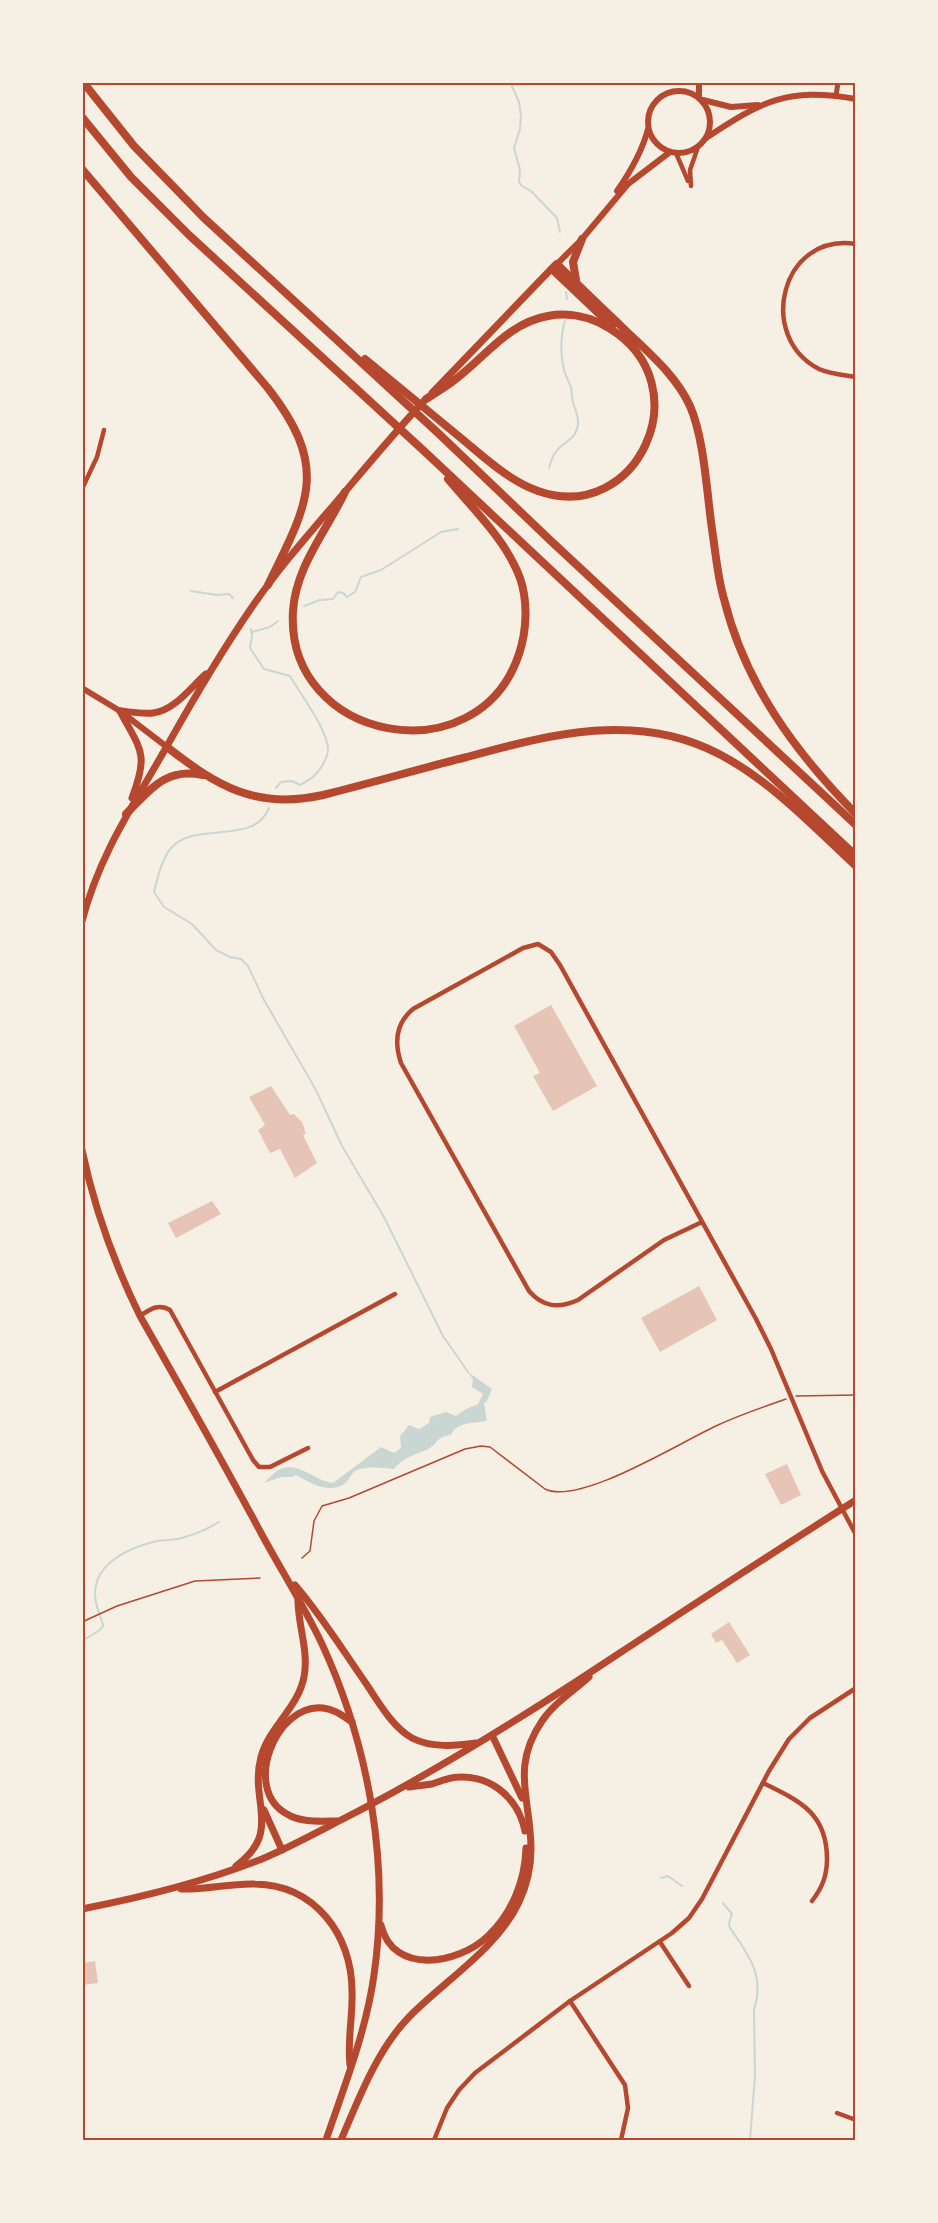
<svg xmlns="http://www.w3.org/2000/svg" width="938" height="2223" viewBox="0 0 938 2223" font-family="'Alegreya Sans',sans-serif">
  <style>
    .water { fill: #c9d6d2 }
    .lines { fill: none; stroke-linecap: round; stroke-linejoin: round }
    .stream { stroke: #c9d6d2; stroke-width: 2 }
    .building { fill: #e6c5b7 }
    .path { stroke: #b5482f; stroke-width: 1.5 }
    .minor { stroke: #b5482f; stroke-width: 4.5 }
    .tertiary { stroke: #b5482f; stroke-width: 5 }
    .secondary { stroke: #b5482f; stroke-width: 6 }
    .primary { stroke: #b5482f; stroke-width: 7 }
    .motorway { stroke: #b5482f; stroke-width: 8 }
    .neatline { fill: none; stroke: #b5482f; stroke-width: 2 }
  </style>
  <rect width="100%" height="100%" fill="#f6efe4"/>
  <path class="water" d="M468,1372L492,1389L487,1401L484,1403L487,1421C475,1423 456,1422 451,1435C433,1438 439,1444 428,1449C412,1457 406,1455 394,1469C383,1468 369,1466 357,1470C351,1472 350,1480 344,1484C329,1494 310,1483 296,1475L292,1477H281L264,1483C269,1478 276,1470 283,1468C300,1463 316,1481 333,1483L381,1447L394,1453L401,1448L400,1436L409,1425L419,1429L429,1423L430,1417L446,1412L456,1416L466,1409L478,1404L483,1394L472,1387L473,1380Z"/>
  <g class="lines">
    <g class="stream">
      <polyline points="510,82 519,102 521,116 520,129 514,148 520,170 519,182 522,186 531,191 557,218 560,232"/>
      <polyline points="566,292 567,299"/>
      <path d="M549,468C551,461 553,453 559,448C568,439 576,439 578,424C579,414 573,407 572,397C571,384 571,387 566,376C560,361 560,336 565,321"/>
      <polyline points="191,591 217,595 229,594 233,598"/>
      <polyline points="304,606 320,600 333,599 338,592 343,593 347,597 355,592 361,577 381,570 441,532 458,529"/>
      <path d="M251,629L252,636L250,648L264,669L290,676C299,692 330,733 328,751C327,759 321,769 315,775C310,780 305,782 300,785L292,781L281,782L276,788"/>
      <polyline points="252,632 270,627 278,621"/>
      <path d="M269,808C254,845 200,822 174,845C162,856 158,877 154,892L164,907L192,924L216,950L230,957L241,959L248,966L264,1000L316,1090L342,1146L384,1217L443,1336L468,1372"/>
      <path d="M82,1641L100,1630L103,1626C101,1615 95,1606 95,1594C95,1562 131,1547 157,1541C167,1539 176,1541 185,1537C196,1534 209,1528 219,1522"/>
      <polyline points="661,1878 668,1876 682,1886"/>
      <path d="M723,1903L732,1914L729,1923L730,1928C749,1955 765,1976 754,2010L755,2076L750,2140"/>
    </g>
  </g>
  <g class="building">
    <polygon points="551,1005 597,1086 553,1111 533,1076 540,1073 514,1026"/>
    <polygon points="271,1086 290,1115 294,1114 302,1122 306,1134 303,1135 317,1163 295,1178 280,1149 270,1153 258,1130 265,1125 249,1097"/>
    <polygon points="212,1201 221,1214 176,1238 168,1223"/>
    <polygon points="699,1286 717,1320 660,1352 641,1318"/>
    <polygon points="787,1464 801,1495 781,1505 765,1474"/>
    <polygon points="729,1622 750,1655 737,1663 722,1640 716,1643 711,1634"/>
    <polygon points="95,1961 98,1983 82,1985 82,1963"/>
  </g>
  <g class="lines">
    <g class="path">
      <polyline points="796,1396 856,1395"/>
      <path d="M302,1558L310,1551L314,1521L322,1506L349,1498L465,1449L481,1446L490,1447L545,1489C580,1506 682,1441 718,1425C740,1415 763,1407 786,1399"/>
      <polyline points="82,1622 117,1606 195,1581 260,1578"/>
    </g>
    <g class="minor">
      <polyline points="676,153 688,181"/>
      <polyline points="691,186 690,170 698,147"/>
      <path d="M856,244C781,232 756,337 819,369C830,374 844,375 856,377"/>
      <polyline points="82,489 97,457 104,430"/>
      <path d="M702,1222L664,1240L578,1300C558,1309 543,1307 529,1291L401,1063C394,1042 396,1023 413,1009L523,948L538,944L551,952L560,965L756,1319L771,1349L822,1471L856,1535"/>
      <path d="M140,1316C150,1309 159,1303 170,1310L253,1460L259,1467H270L308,1448"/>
      <polyline points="215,1392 395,1294"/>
      <path d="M763,1783C800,1801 827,1813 827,1859C827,1876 822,1888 812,1901"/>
      <polyline points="660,1942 689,1986"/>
      <polyline points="570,2001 625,2085 628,2108 621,2140"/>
      <polyline points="837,2113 856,2120"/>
      <polyline points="434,2140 447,2108 459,2090 475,2073 570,2001 672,1933 689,1918 702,1899 769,1771 789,1739 810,1718 856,1688"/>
    </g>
    <polyline class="tertiary" points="836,96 838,82"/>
    <g class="secondary">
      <circle cx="679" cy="122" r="31"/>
      <polyline points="699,98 699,82"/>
      <polyline points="703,100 731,107 758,105"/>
      <path d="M706,138C762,101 787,87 856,99"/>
      <path d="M617,191C631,171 642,152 648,129"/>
      <polyline points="557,264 582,239 628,184 670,152"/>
      <polyline points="82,688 120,711 167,747"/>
    </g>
    <g class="primary">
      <polyline points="432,393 555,265"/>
      <path d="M120,711C141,751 149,753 132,798"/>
      <path d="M120,711C131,712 142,714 153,713C174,711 191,687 206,674"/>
      <path d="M82,921C100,853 133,806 167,746C194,698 221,652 252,607C278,569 308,535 338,500C366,467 394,433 424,401"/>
      <path d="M82,1150C94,1207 114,1263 140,1316C181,1388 222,1460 261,1533C281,1570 304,1606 322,1644C369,1746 390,1864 374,1975C366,2032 344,2087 326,2140"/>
      <path d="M295,1585C321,1615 342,1649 365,1682C378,1701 392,1727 412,1738C431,1748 455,1746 476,1743"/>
      <polyline points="492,1735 522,1798"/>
      <path d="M409,1787C417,1786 425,1785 432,1784C441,1781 450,1777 460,1777C493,1776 519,1800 525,1831"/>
      <polyline points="264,1810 282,1850"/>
      <path d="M337,1821C321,1821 301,1823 287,1814C241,1789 276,1703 323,1708C334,1709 343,1716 352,1722"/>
      <path d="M236,1866C283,1832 249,1801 261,1757C269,1727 298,1708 304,1677C309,1651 298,1626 298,1600"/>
      <path d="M181,1889C206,1890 230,1883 255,1884C315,1885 352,1935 352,1991C353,2017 347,2040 350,2065"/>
      <path d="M82,1909C144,1897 204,1882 262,1859C288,1848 314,1834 339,1821C420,1780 497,1733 574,1683C667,1622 761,1560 856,1500"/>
      <path d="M381,1925C393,1976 459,1964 488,1936C512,1913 525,1881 526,1848"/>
      <path d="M341,2140C359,2098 377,2050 409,2017C444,1981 498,1948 519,1902C527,1885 531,1867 531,1849C531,1799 510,1768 542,1721C554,1703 574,1691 589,1677"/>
    </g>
    <g class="motorway">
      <polyline points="83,82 134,146 204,218 438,433 551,541 856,825"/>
      <polyline points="82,117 131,177 189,235 424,451 856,856"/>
      <path d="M82,169L267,387C330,467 309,502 268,585"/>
      <path d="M557,264C577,284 598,304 619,324C644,349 675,373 690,406C705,440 707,499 713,536C716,557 718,579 724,599C745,684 795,752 856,814"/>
      <polyline points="552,269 612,326"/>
      <polyline points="576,280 573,262 582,239"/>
      <path d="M365,359C395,384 426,409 456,434C482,455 507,480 538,491C637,526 703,385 609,328C591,317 569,312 548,316C507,323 484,359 452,382C444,388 434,394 426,399"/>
      <path d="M345,492C326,532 296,566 293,611C285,742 478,778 519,654C527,630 528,601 520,578C506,540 473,509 448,479"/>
      <path d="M167,747C217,786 256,810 323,795C371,783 419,769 467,757C550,734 638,711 719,754C771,781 813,826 856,866"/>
      <path d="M126,814C150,790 165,767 203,775"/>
    </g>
  </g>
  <rect width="938" height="2223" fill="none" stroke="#f6efe4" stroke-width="168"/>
  <rect x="84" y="84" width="770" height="2055" class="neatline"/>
</svg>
